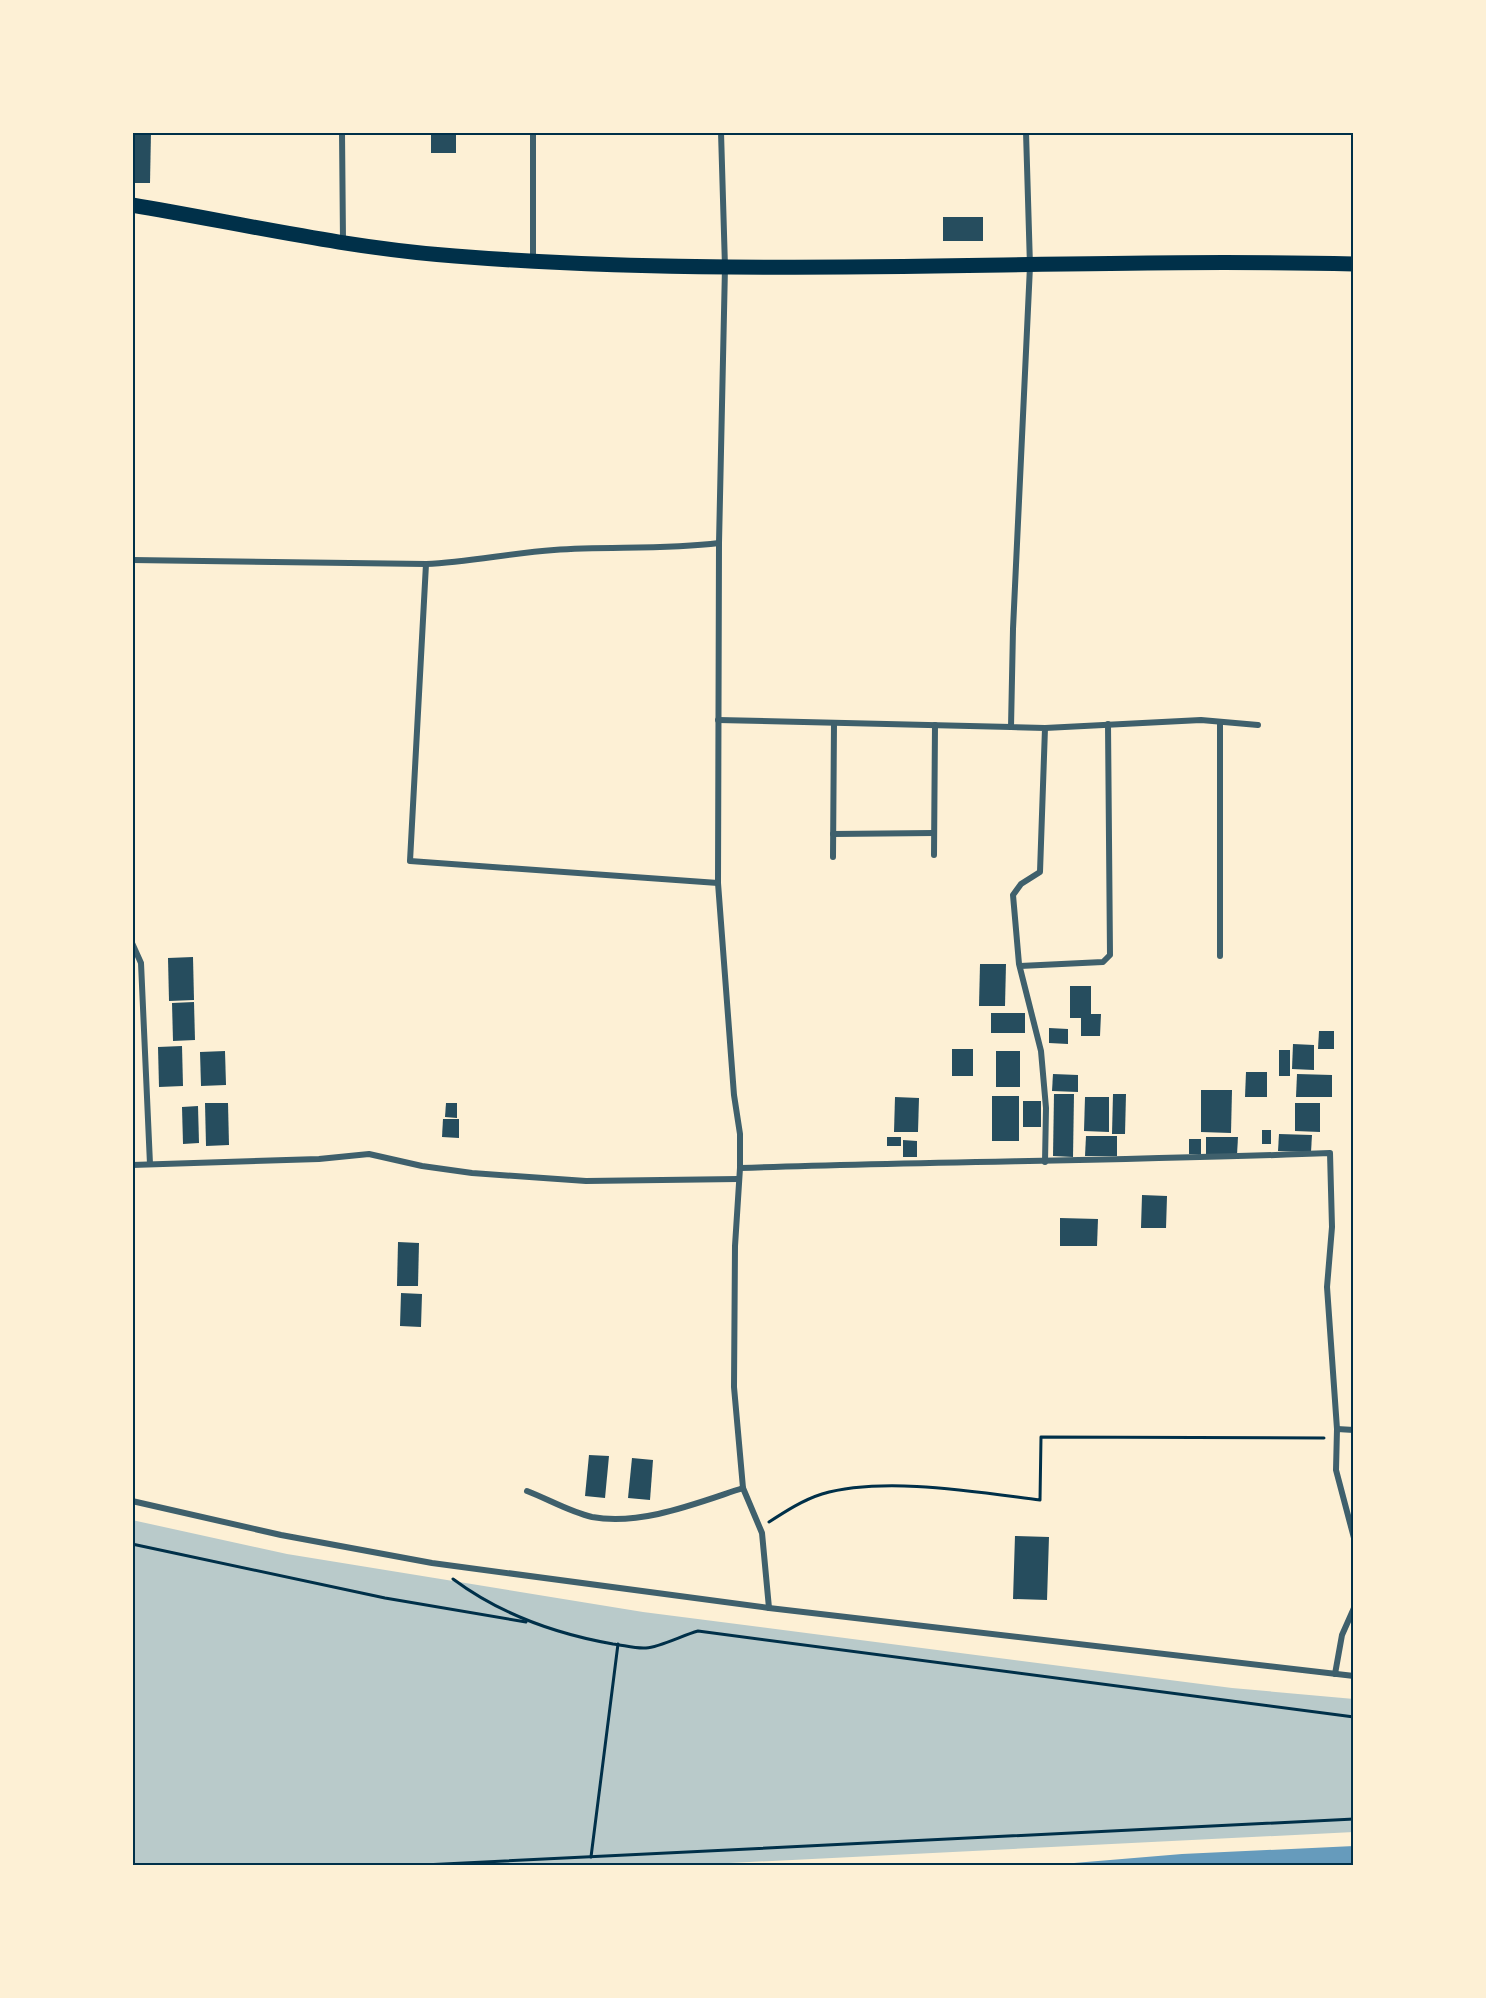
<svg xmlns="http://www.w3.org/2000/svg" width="1486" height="1998" viewBox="0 0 1486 1998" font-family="'Golos Text',sans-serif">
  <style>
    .green { fill: #b9caca }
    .water { fill: #669bbc }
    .building { fill: #264d5e }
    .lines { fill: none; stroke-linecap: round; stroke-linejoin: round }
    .path { stroke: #003049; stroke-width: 3 }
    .minor { stroke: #3f606c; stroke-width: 6 }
    .primary { stroke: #003049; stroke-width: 15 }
    .neatline { fill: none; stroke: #003049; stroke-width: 2 }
  </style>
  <rect width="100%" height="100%" fill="#fdf0d5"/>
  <polygon class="green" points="132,1520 287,1554 643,1612 1232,1688 1354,1699 1354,1832 669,1866 132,1866"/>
  <polygon class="water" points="1354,1846 1354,1866 1038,1866 1182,1854"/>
  <g class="building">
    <polygon points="132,132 151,132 150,183 133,183"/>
    <rect x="431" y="132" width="25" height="21"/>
    <rect x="943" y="217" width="40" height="24"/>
    <polygon points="193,957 194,1000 169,1001 168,958"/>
    <polygon points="980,964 1006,964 1005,1006 979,1006"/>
    <polygon points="1070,986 1091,986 1091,1014 1101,1014 1100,1036 1081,1036 1081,1018 1070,1018"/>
    <polygon points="194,1002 195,1040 173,1041 172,1003"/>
    <rect x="991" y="1013" width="34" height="20"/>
    <polygon points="1049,1028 1068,1029 1068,1044 1049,1043"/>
    <polygon points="1319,1031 1334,1031 1334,1049 1318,1049"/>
    <polygon points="1293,1044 1314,1045 1314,1070 1292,1069"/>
    <polygon points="182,1046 183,1086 159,1087 158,1047"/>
    <rect x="952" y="1049" width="21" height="27"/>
    <rect x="1279" y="1050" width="11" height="26"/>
    <polygon points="225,1051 226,1085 201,1086 200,1052"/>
    <rect x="996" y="1051" width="24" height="36"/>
    <polygon points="1246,1072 1267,1072 1267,1097 1245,1097"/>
    <polygon points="1053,1074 1078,1075 1078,1092 1052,1091"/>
    <polygon points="1297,1074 1332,1075 1332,1097 1296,1097"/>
    <polygon points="1201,1090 1232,1090 1231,1133 1201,1132"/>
    <polygon points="1054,1094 1074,1094 1073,1157 1053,1156"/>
    <polygon points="1113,1094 1126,1094 1125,1134 1112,1134"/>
    <rect x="992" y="1096" width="27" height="45"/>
    <polygon points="895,1097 919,1098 918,1132 894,1132"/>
    <polygon points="1085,1097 1109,1097 1109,1132 1084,1131"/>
    <rect x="1023" y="1101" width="18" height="26"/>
    <polygon points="205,1103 228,1103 229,1145 206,1146"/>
    <polygon points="446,1103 457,1103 457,1118 445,1117"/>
    <polygon points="1295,1103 1320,1103 1320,1132 1295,1131"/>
    <polygon points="198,1106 199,1143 183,1144 182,1107"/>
    <polygon points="443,1119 459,1119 459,1138 442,1137"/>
    <rect x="1262" y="1130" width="9" height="14"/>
    <polygon points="1279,1134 1312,1135 1311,1152 1278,1151"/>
    <polygon points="1086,1136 1117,1136 1117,1156 1085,1156"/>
    <rect x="887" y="1137" width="14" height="9"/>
    <polygon points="1206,1137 1238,1137 1237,1155 1206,1155"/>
    <rect x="1189" y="1139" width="12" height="15"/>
    <polygon points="903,1140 917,1141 917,1157 903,1157"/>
    <polygon points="1142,1195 1167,1196 1166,1228 1141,1228"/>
    <polygon points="1060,1218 1098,1219 1097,1246 1060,1246"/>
    <polygon points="398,1242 419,1243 418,1286 397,1286"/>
    <polygon points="401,1293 422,1294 421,1327 400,1326"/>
    <polygon points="589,1455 609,1456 605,1498 585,1496"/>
    <polygon points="632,1458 653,1460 650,1500 628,1498"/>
    <polygon points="1015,1536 1049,1537 1047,1600 1013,1599"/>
  </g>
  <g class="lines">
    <g class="path">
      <path d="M769,1522C786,1511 803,1500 822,1494C883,1476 977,1492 1040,1500L1041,1437L1324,1438"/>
      <polyline points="132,1544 385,1598 526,1622"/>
      <path d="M453,1579C500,1614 556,1634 613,1644C623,1645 636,1649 646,1648C660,1647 683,1635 698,1631L1354,1717"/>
      <polyline points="591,1857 618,1644"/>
      <polyline points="403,1866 1354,1819"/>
    </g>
    <g class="minor">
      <polyline points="342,132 343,241"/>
      <polyline points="721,132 725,267 719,543 718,883 734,1095 740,1134 740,1168 735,1246 734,1387 743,1488 762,1533 769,1608"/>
      <polyline points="1026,132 1030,266 1013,629 1011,727 1045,728 1040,872 1021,884 1013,895 1019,964 1041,1051 1046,1108 1045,1162"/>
      <polyline points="533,260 533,132"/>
      <path d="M132,560L426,564C469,562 511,553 554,550C609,546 664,550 719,543"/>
      <polyline points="426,564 410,861 718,883"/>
      <polyline points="718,720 1011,727"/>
      <polyline points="1220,722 1220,956"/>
      <polyline points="1045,728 1201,720 1258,725"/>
      <polyline points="833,834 934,833"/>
      <polyline points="934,855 935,725"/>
      <polyline points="833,857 834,723"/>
      <polyline points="132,943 141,963 150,1164"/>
      <polyline points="1020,966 1103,962 1110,955 1108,724"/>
      <polyline points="132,1165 319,1159 369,1154 422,1166 472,1173 586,1181 738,1179"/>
      <path d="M740,1168C937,1161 1133,1161 1330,1153L1332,1227L1327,1287L1337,1429L1336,1470L1354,1538"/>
      <polyline points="1337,1429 1354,1430"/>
      <path d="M527,1491C548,1499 570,1512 592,1517C641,1526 697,1503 743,1488"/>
      <polyline points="132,1501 281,1535 432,1563 769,1608 1354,1676"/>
      <polyline points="1335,1674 1342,1635 1354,1608"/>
    </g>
    <path class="primary" d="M132,205C239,223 346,248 455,256C754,280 1054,257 1354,264"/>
  </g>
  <rect width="1486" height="1998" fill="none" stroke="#fdf0d5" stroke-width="267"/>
  <rect x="134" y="134" width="1218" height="1730" class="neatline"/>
</svg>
